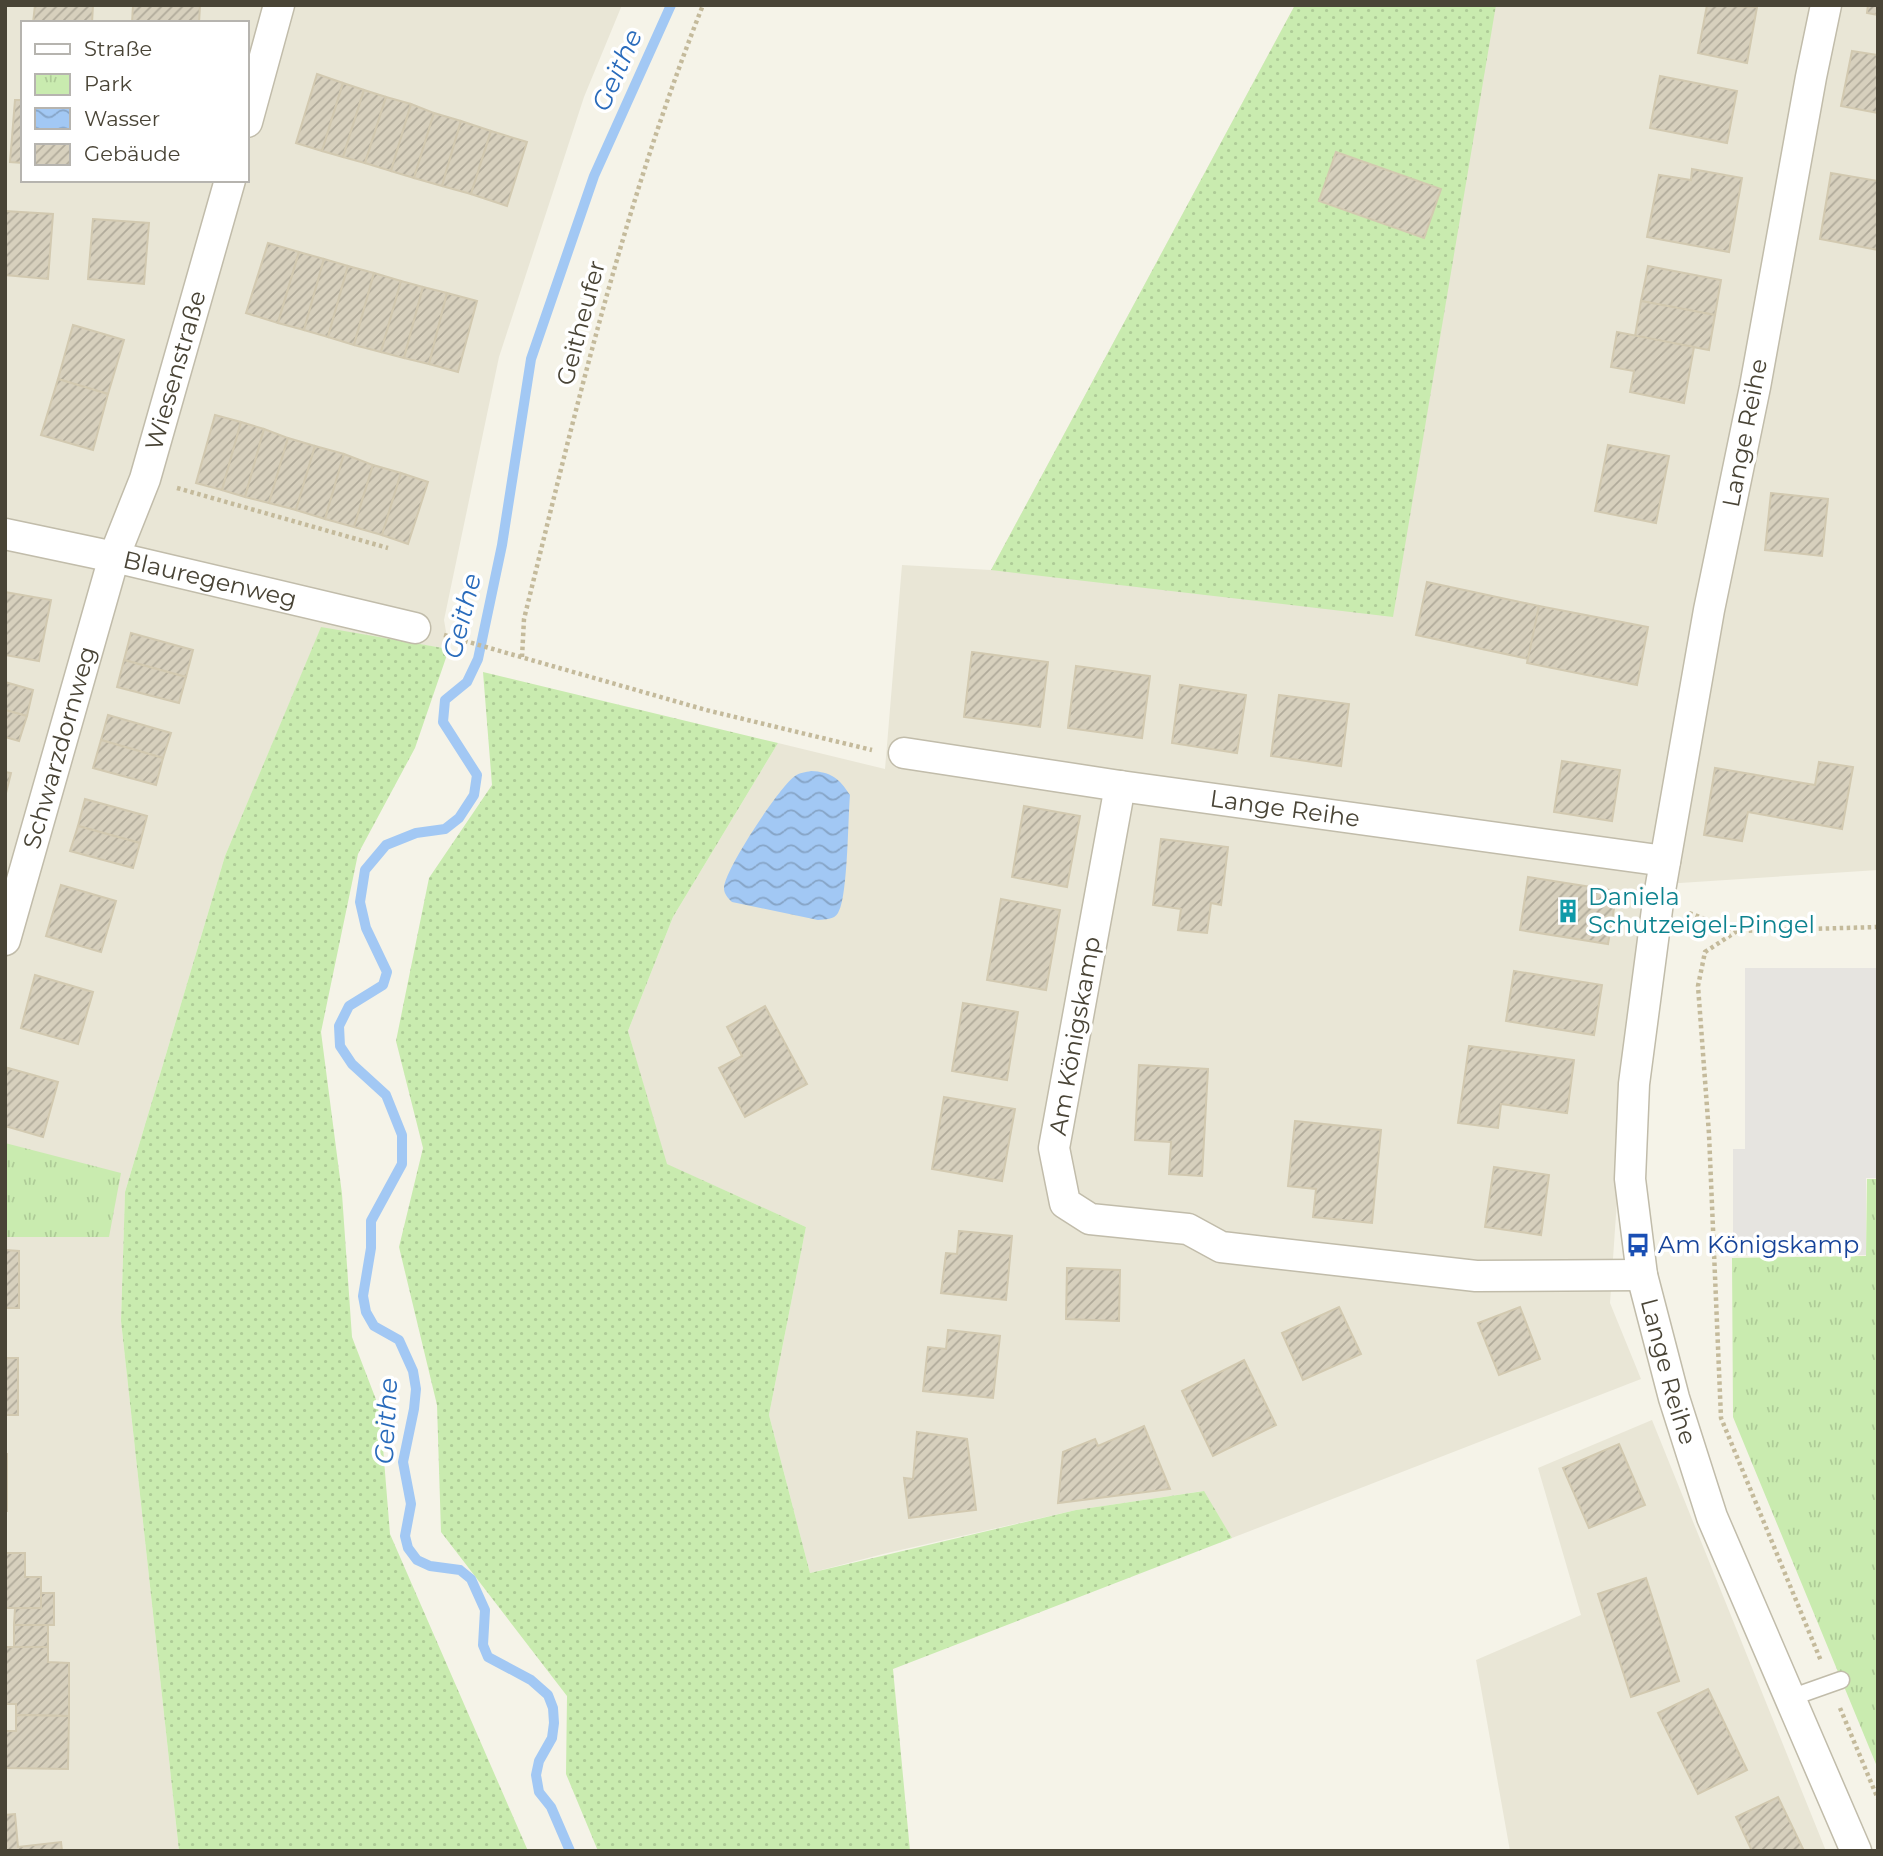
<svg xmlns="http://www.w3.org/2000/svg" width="1883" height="1856" viewBox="0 0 1883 1856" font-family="Montserrat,sans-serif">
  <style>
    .residential { fill: #e9e6d6; fill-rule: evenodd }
    .grass { fill: url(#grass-dots) }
    .park { fill: url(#park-tufts) }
    .parking { fill: #e6e4e0 }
    .water { fill: url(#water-waves) }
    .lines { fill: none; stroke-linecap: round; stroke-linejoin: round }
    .stream { stroke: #a2c8f4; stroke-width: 10 }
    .building { fill: url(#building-hatch); stroke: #d2c9b0; stroke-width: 2 }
    .service-casing { stroke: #c1bcaa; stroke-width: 19 }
    .minor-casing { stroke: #c1bcaa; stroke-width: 33 }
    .path { stroke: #c4ba9b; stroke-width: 4.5; stroke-dasharray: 3.5 3.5; stroke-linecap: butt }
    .service { stroke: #fff; stroke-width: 16 }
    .minor { stroke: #fff; stroke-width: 30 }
    .labels { text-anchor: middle; stroke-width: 7; stroke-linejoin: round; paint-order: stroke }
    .street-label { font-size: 24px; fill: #494436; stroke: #fff }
    .culture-label { font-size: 24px; fill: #0d838f; stroke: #fff; text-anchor: start }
    .transit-label { font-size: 24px; fill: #164399; stroke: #fff; text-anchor: start }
    .water-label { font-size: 26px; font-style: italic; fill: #296bbb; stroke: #fff }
  </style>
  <defs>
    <pattern id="grass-dots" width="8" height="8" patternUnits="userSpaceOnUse" patternTransform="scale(1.75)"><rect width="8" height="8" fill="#c9ebaf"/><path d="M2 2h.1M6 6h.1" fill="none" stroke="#aecb97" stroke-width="1.8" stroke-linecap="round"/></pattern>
    <pattern id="park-tufts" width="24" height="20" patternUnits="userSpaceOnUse" patternTransform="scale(1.75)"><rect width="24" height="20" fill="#c9ebaf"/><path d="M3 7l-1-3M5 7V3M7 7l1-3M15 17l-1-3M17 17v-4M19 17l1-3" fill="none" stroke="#aecb97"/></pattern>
    <pattern id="water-waves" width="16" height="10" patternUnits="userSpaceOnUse" patternTransform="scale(1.75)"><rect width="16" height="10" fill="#a2c8f4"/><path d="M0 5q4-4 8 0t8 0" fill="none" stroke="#86a4c6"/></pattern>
    <pattern id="building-hatch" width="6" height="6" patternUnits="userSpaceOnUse" patternTransform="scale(1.75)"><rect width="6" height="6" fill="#d7d0bd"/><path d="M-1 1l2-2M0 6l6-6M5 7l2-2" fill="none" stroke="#b0aa9a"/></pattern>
  </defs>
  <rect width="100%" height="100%" fill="#f5f3e8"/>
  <g class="residential">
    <path d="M5,5H622L584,97L499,357L444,620L449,649L321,628L225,856L125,1192L121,1321L179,1851H5ZM23,23H247V180H23Z"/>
    <polygon points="1295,5 1878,5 1878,870 1649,885 1630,1008 1610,1303 1641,1379 1232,1538 1203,1491 1076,1510 883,1554 810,1573 769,1415 806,1227 666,1164 628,1031 673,917 778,743 885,769 902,565 991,570"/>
    <polygon points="1652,1420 1826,1851 1510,1851 1476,1660 1581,1615 1538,1468"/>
  </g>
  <g class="grass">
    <polygon points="1295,5 1496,5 1393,617 991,570"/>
    <polygon points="321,627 449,649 415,748 358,854 321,1032 342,1194 352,1337 380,1410 390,1534 528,1851 179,1851 121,1321 125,1192 225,856"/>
    <polygon points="483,672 778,743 673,917 628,1031 667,1164 806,1227 769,1415 810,1573 1076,1510 1204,1491 1232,1538 893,1669 910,1851 598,1851 566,1774 567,1696 441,1532 437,1405 399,1247 423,1148 396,1041 429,878 492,785"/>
  </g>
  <g class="park">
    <polygon points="5,1143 121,1173 109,1237 5,1237"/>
    <polygon points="1867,1179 1878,1179 1878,1769 1733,1417 1732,1258 1866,1256"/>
  </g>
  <polygon class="parking" points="1745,968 1878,968 1878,1178 1866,1178 1866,1255 1733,1255 1733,1149 1745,1149"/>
  <path class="water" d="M811,771C831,772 839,778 850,795C848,817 848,899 838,913C834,920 825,919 818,920L732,902C728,898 724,894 724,888C724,871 779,787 795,776C799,773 806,772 811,771Z"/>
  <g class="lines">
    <polyline class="stream" points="570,1851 551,1807 539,1792 536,1775 539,1761 552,1738 554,1723 553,1708 548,1695 531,1680 488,1657 483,1645 485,1610 471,1579 460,1570 430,1566 417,1560 408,1548 405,1536 411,1504 403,1462 414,1409 416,1389 413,1371 399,1340 374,1326 366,1312 363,1296 371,1248 371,1221 402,1164 402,1135 386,1095 352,1064 340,1046 339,1026 349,1006 383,985 387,972 366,928 360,902 365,870 386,845 416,833 445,829 459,818 474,795 477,775 443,722 445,700 467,682 478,659 502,545 531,359 594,176 671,5"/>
  </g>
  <g class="building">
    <polygon points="35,5 93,5 92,23 33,23"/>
    <polygon points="133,5 200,5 199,23 132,23"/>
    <polygon points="1707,5 1757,7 1747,63 1698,53"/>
    <polygon points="1868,5 1878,5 1878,15 1867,13"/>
    <polygon points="1852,51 1878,55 1878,113 1841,106"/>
    <polygon points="317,74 343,83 322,151 296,143"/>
    <polygon points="1660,76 1737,91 1727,143 1650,128"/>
    <polygon points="343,83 364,90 343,157 322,151"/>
    <polygon points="364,90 386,97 365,163 343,157"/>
    <polygon points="386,97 411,104 391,171 365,163"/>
    <polygon points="15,100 23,100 23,163 10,162"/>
    <polygon points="411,104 434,113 414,178 391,171"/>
    <polygon points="434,113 461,121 442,186 414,178"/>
    <polygon points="461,121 491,131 471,194 442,186"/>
    <polygon points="491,131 527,142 507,206 471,194"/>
    <polygon points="1336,152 1441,189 1424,238 1319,201"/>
    <polygon points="1692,169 1742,178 1729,252 1647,237 1659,175 1691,180"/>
    <polygon points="1831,173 1878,181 1878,250 1820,239"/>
    <polygon points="5,211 53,214 48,279 5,275"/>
    <polygon points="93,219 149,223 144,284 88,279"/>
    <polygon points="268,243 299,252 278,323 246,313"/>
    <polygon points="299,252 324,259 304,330 278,323"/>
    <polygon points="324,259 348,266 328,337 304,330"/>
    <polygon points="348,266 374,273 354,345 328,337"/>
    <polygon points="1648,266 1721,280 1715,315 1641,301"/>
    <polygon points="374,273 401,281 381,352 354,345"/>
    <polygon points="401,281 423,287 404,358 381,352"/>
    <polygon points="423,287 447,293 429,364 404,358"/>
    <polygon points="447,293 477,301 458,372 429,364"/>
    <polygon points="1641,301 1715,315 1709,350 1635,336"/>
    <polygon points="73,325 124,340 108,394 58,379"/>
    <polygon points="1617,332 1694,347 1684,403 1630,392 1634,371 1611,367"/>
    <polygon points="58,379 108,394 93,450 41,435"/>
    <polygon points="215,415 241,422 222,490 196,483"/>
    <polygon points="241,422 264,429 245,497 222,490"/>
    <polygon points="264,429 288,438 269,503 245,497"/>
    <polygon points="288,438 315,446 296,510 269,503"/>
    <polygon points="1608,445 1669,456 1656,523 1595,511"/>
    <polygon points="315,446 344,454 325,519 296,510"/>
    <polygon points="344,454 373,465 354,527 325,519"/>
    <polygon points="373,465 401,473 382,535 354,527"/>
    <polygon points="401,473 428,482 408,544 382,535"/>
    <polygon points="1771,493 1828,499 1822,556 1765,550"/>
    <polygon points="1427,582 1539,606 1529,659 1416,635"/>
    <polygon points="5,592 51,600 39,661 5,655"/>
    <polygon points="1539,606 1648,627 1637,685 1527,663"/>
    <polygon points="131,633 193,650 186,677 124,660"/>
    <polygon points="972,652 1048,662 1040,727 964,717"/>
    <polygon points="124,660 186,677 179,703 117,687"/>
    <polygon points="1076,666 1150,676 1142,738 1068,728"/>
    <polygon points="5,682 33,690 27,716 5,710"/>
    <polygon points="1180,685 1246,695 1237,753 1172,743"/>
    <polygon points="1279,695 1349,704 1341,766 1271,756"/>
    <polygon points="5,710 27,716 19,741 5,737"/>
    <polygon points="108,715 171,733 163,758 101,740"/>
    <polygon points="101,740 163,758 156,785 93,768"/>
    <polygon points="1562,761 1620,770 1612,821 1554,812"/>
    <polygon points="1819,762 1853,767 1842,829 1748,812 1742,841 1704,835 1715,768 1815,785"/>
    <polygon points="5,772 11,773 5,797"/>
    <polygon points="85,799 147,816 140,843 78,826"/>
    <polygon points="1024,806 1080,816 1067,887 1012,877"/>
    <polygon points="78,826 140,843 133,868 70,851"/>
    <polygon points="1161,839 1228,847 1221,905 1211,903 1207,933 1178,930 1181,909 1153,905"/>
    <polygon points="1528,877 1617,891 1608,944 1520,930"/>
    <polygon points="61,885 116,901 101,952 46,936"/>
    <polygon points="1001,899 1060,910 1046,990 987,980"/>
    <polygon points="1514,971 1602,985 1594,1035 1506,1021"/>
    <polygon points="35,975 93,992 78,1044 21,1028"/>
    <polygon points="963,1003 1018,1012 1007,1080 952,1071"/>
    <polygon points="765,1006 807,1084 745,1117 719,1068 742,1056 727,1027"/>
    <polygon points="1469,1046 1574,1060 1567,1113 1501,1104 1498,1128 1458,1123"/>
    <polygon points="1139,1065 1208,1069 1202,1176 1169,1174 1171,1142 1135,1140"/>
    <polygon points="8,1068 58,1082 43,1137 5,1126 5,1077"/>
    <polygon points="944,1097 1015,1109 1002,1181 932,1169"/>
    <polygon points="1295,1121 1381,1130 1372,1223 1313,1217 1316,1189 1288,1186"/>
    <polygon points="1494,1167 1549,1175 1541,1235 1485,1227"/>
    <polygon points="959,1231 1012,1236 1006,1300 941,1293 946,1253 957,1254"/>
    <polygon points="5,1250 19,1251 19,1308 5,1308"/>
    <polygon points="1067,1268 1120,1270 1119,1321 1066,1319"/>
    <polygon points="1339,1307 1361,1354 1303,1380 1282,1333"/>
    <polygon points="1520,1307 1540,1359 1499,1375 1478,1323"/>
    <polygon points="948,1330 1000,1336 993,1398 923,1391 928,1347 946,1349"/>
    <rect x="5" y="1358" width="13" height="57"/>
    <polygon points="1244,1360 1276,1425 1213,1456 1182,1391"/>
    <polygon points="1144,1426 1170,1489 1058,1503 1063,1452 1095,1439 1098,1446"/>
    <polygon points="917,1432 967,1439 976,1510 909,1518 904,1478 913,1479"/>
    <polygon points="1619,1444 1645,1505 1589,1528 1563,1468"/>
    <rect x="5" y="1454" width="2" height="57"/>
    <polygon points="5,1553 25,1553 25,1577 41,1577 41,1608 5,1608"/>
    <polygon points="1646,1578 1679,1681 1631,1697 1598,1594"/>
    <polygon points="41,1593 54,1593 54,1625 14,1625 15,1608 41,1608"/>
    <rect x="14" y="1625" width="34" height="22"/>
    <polygon points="5,1647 48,1647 48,1662 69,1663 69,1716 16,1715 16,1704 5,1704"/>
    <polygon points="1708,1689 1747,1770 1698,1794 1658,1713"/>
    <polygon points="16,1715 69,1716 68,1769 5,1768 5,1731 16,1731"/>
    <polygon points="1778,1797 1804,1851 1752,1851 1736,1817"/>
    <polygon points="15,1814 18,1847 61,1842 62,1851 5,1851 5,1815"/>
  </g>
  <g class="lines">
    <g class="service-casing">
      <polyline id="service" points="1790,1698 1841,1680"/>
    </g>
    <g class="minor-casing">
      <g id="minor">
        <path id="s1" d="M1826,5L1811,77L1755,387L1709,610L1658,902L1634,1084L1630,1179L1642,1275L1674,1398L1712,1517L1856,1851"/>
        <polyline points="247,122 279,5"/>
        <path id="s2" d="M5,534L114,557L415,628"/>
        <path id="s3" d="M904,753L1120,786L1665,861"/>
        <polyline points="1120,786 1054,1148 1065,1203 1090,1219 1188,1229 1221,1247 1476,1276 1642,1275"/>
        <path id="s4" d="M5,940L114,557L145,479L230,180"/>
      </g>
    </g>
    <g class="path">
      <polyline points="177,488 388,548"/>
      <polyline points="444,635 706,710 872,750"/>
      <path d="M522,657L524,619C575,412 624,204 703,5"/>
      <polyline points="1689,913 1737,931 1878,927"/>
      <polyline points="1737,931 1705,952 1698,986 1709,1134 1721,1418 1821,1661"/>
      <polyline points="1840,1708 1878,1799"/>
    </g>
    <use href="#service" class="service"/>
    <use href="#minor" class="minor"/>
  </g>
  <defs>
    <g id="building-bare" transform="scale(1.89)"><path d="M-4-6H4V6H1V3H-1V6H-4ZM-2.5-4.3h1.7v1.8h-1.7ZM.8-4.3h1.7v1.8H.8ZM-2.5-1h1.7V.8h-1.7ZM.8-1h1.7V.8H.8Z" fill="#0f9aa8" stroke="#fff" stroke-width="2.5" paint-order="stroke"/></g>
    <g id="bus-bare" transform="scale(1.89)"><path d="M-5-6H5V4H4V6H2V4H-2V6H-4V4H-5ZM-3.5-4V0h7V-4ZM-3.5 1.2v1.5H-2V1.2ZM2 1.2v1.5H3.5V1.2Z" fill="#1a4fb4" stroke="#fff" stroke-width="2.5" paint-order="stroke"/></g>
  </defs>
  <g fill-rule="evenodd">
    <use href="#building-bare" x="1568" y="911"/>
    <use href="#bus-bare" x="1638" y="1245"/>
  </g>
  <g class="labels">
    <g class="street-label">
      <text transform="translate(581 323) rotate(-75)" y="8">Geitheufer</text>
      <text dy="8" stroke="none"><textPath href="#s4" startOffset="595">Wiesenstraße</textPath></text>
      <text transform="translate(1745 433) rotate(-79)" y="8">Lange Reihe</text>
      <text dy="8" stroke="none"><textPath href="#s2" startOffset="210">Blauregenweg</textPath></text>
      <text dy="8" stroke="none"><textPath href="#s4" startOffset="200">Schwarzdornweg</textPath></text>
      <text dy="8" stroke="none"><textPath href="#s3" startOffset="385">Lange Reihe</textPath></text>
      <text transform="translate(1075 1036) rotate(-80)" y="8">Am Königskamp</text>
      <text dy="8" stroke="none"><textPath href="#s1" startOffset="1388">Lange Reihe</textPath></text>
    </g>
    <g class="culture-label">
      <text x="1588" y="905">Daniela<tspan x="1588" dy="28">Schutzeigel-Pingel</tspan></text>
    </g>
    <g class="transit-label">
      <text x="1658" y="1253">Am Königskamp</text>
    </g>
    <g class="water-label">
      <text transform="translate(617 70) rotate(-66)" y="9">Geithe</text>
      <text transform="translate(462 616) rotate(-76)" y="9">Geithe</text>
      <text transform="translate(386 1421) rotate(-87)" y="9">Geithe</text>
    </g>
  </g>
  <rect width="1883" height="1856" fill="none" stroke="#494436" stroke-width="14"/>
  <rect x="21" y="21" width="228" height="161" fill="#ffffff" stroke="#b6b4af" stroke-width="2"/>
  <rect x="35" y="44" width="35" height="10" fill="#ffffff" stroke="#b6b4af" stroke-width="2"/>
  <text x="84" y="56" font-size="21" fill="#494436">Straße</text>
  <rect x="35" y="74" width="35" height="21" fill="url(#park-tufts)" stroke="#b6b4af" stroke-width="2"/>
  <text x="84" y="91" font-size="21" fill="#494436">Park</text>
  <rect x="35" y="108" width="35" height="21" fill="url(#water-waves)" stroke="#b6b4af" stroke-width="2"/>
  <text x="84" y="126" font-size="21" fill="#494436">Wasser</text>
  <rect x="35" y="144" width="35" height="21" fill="url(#building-hatch)" stroke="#b6b4af" stroke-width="2"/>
  <text x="84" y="161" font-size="21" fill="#494436">Gebäude</text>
</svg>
